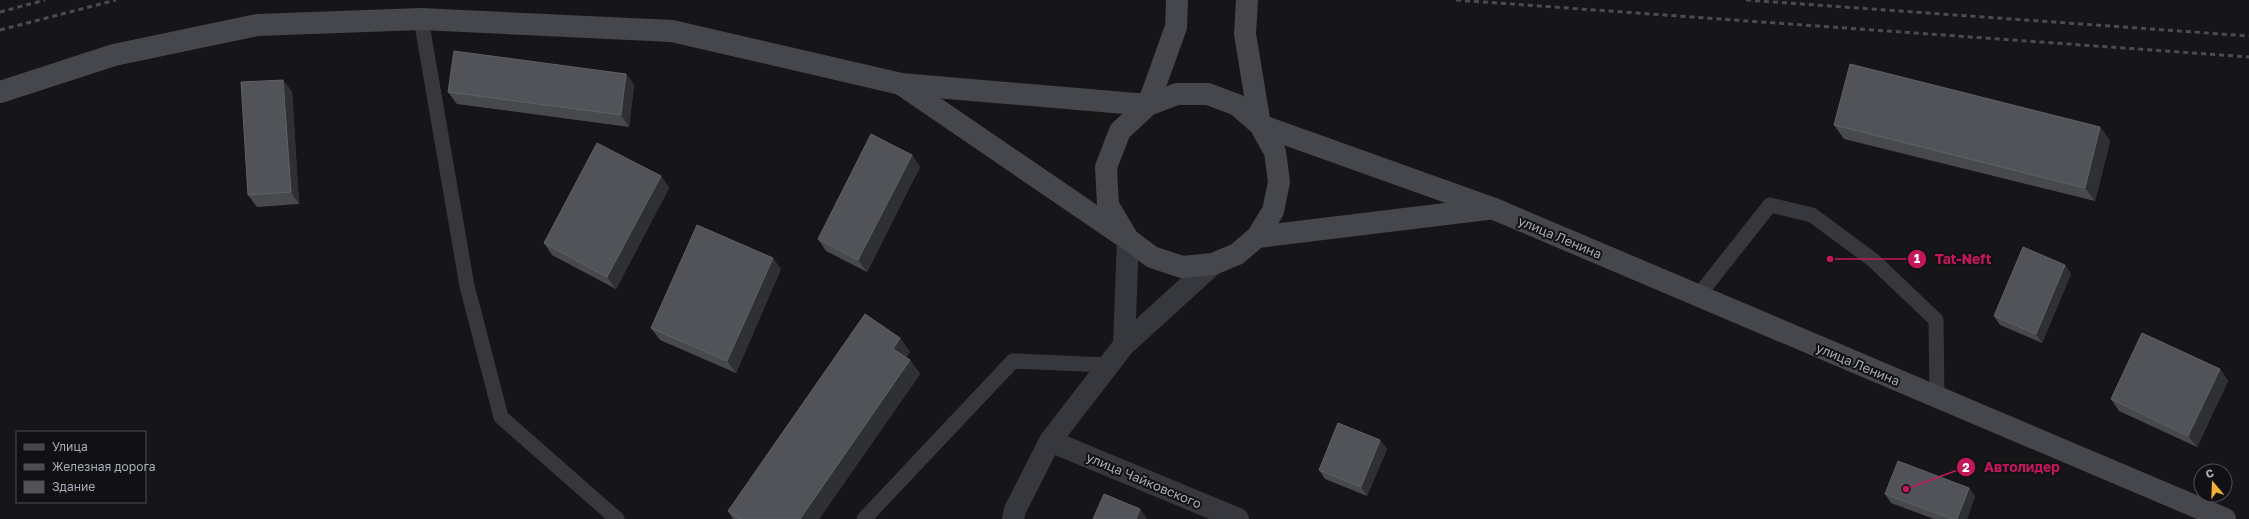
<svg xmlns="http://www.w3.org/2000/svg" width="2249" height="519" viewBox="0 0 2249 519" font-family="'Golos Text',sans-serif">
  <style>
    .lines { fill: none; stroke-linecap: round; stroke-linejoin: round }
    .service { stroke: #37383d; stroke-width: 15 }
    .minor { stroke: #37383d; stroke-width: 22 }
    .secondary { stroke: #45474d; stroke-width: 22 }
    .rail { stroke: #4a4c52; stroke-width: 3; stroke-dasharray: 5 4; stroke-linecap: butt }
    .wall { fill: #47494d }
    .shaded-wall { fill: #2f3033 }
    .building { fill: #525359; stroke: #5f6168 }
    .labels { text-anchor: middle; stroke-width: 4; stroke-linejoin: round; paint-order: stroke }
    .street-label { font-size: 13px; fill: #a8adb8; stroke: #111113 }
    .leader { fill: none; stroke: #c2185b; stroke-width: 1.5 }
    .callout-dot { fill: #c2185b; stroke: #111113; stroke-width: 1.5 }
    .mark-label { font-size: 12px; text-anchor: middle; font-weight: bold; fill: #fff }
    .callout-label { font-size: 14px; text-anchor: middle; font-weight: bold; fill: #c2185b; stroke: #111113; stroke-width: 4; stroke-linejoin: round; paint-order: stroke }
  </style>
  <rect width="100%" height="100%" fill="#161618"/>
  <g class="lines">
    <g class="service">
      <polyline points="421,19 467,286 501,417 617,519"/>
      <polyline points="1698,296 1770,205 1812,215 1873,260 1936,320 1937,397"/>
      <polyline points="864,519 1013,361 1108,365"/>
    </g>
    <g class="minor">
      <polyline points="1124,345 1128,239"/>
      <polyline points="1050,441 1238,519"/>
      <polyline points="1013,519 1015,510 1050,441 1124,345 1213,264"/>
    </g>
    <g class="secondary">
      <polyline points="1247,0 1245,34 1260,125 1492,208 2225,519"/>
      <polyline points="902,85 1123,236"/>
      <polyline points="0,92 114,55 257,25 421,19 672,31 901,84 1148,105 1177,94 1208,94 1237,105 1260,125 1275,152 1279,182 1273,211 1257,237 1237,254 1213,264 1182,267 1152,257 1128,239 1108,205 1106,167 1120,131 1148,105 1176,27 1177,0"/>
      <polyline points="1257,237 1487,209"/>
    </g>
    <g class="rail">
      <polyline points="1456,0 2249,57"/>
      <polyline points="1746,0 2249,36"/>
      <polyline points="0,12 45,0"/>
      <polyline points="0,30 116,0"/>
    </g>
  </g>
  <g class="wall">
    <polygon points="626,74 634,85 629,127 457,104 448,92"/>
    <polygon points="292,91 299,204 257,207 248,195"/>
    <polygon points="1834,125 2100,127 2110,141 2095,201 1844,139"/>
    <polygon points="912,155 920,167 867,272 826,251 818,239"/>
    <polygon points="661,176 669,188 616,289 552,255 544,243"/>
    <polygon points="2065,265 2071,274 2042,343 2000,325 1994,316"/>
    <polygon points="781,269 736,373 660,340 651,328"/>
    <polygon points="900,338 910,352 906,357 910,360 920,374 819,519 733,519 728,511"/>
    <polygon points="2220,369 2228,381 2197,447 2119,411 2111,399"/>
    <polygon points="1380,440 1387,449 1367,496 1325,479 1319,470"/>
    <polygon points="1969,488 1975,496 1967,519 1934,519 1891,503 1885,494"/>
  </g>
  <g class="shaded-wall">
    <polygon points="626,74 634,85 629,127 621,115"/>
    <polygon points="283,80 292,91 299,204 291,192"/>
    <polygon points="2100,127 2110,141 2095,201 2085,188"/>
    <polygon points="912,155 920,167 867,272 858,260"/>
    <polygon points="661,176 669,188 616,289 607,277"/>
    <polygon points="773,258 781,269 736,373 727,361"/>
    <polygon points="2065,265 2071,274 2042,343 2036,334"/>
    <polygon points="900,338 910,352 903,362 893,349"/>
    <polygon points="910,360 920,374 819,519 800,519"/>
    <polygon points="2220,369 2228,381 2197,447 2188,436"/>
    <polygon points="1380,440 1387,449 1367,496 1361,487"/>
    <polygon points="1969,488 1975,496 1967,519 1957,519"/>
    <polygon points="1140,509 1147,518 1146,519 1136,519"/>
  </g>
  <g class="building">
    <polygon points="454,51 626,74 621,115 448,92"/>
    <polygon points="1850,64 2100,127 2085,188 1834,125"/>
    <polygon points="283,80 291,192 248,195 241,82"/>
    <polygon points="871,134 912,155 858,260 818,239"/>
    <polygon points="597,143 661,176 607,277 544,243"/>
    <polygon points="697,225 773,258 727,361 651,328"/>
    <polygon points="2023,247 2065,265 2036,334 1994,316"/>
    <polygon points="865,314 900,338 893,349 910,360 800,519 739,519 728,511"/>
    <polygon points="2142,333 2220,369 2188,436 2111,399"/>
    <polygon points="1338,423 1380,440 1361,487 1319,470"/>
    <polygon points="1898,461 1969,488 1957,519 1952,519 1885,494"/>
    <polygon points="1104,494 1140,509 1136,519 1093,519"/>
  </g>
  <g class="labels">
    <g class="street-label">
      <text transform="translate(1560 237) rotate(23)" y="5">улица Ленина</text>
      <text transform="translate(1858 364) rotate(23)" y="5">улица Ленина</text>
      <text transform="translate(1144 480) rotate(23)" y="5">улица Чайковского</text>
    </g>
  </g>
  <path class="leader" d="M1830 259L1917 259M1906 489L1966 467"/>
  <g class="callout-dot">
    <circle cx="1830" cy="259" r="4"/>
    <circle cx="1906" cy="489" r="4"/>
    <circle cx="1917" cy="259" r="10"/>
    <circle cx="1966" cy="467" r="10"/>
  </g>
  <g class="mark-label">
    <text x="1917" y="263">1</text>
    <text x="1966" y="472">2</text>
  </g>
  <g class="callout-label">
    <text x="1963" y="264">Tat-Neft</text>
    <text x="2022" y="472">Автолидер</text>
  </g>
  <rect x="16" y="431" width="130" height="72" fill="#111113" stroke="#4d4f55"/>
  <rect x="24" y="444" width="20" height="6" fill="#45474d" stroke="#4d4f55"/>
  <text x="52" y="451" font-size="12" fill="#a8adb8">Улица</text>
  <rect x="24" y="464" width="20" height="6" fill="#4a4c52" stroke="#4d4f55"/>
  <text x="52" y="471" font-size="12" fill="#a8adb8">Железная дорога</text>
  <rect x="24" y="481" width="20" height="12" fill="#525359" stroke="#4d4f55"/>
  <text x="52" y="491" font-size="12" fill="#a8adb8">Здание</text>
  <g transform="translate(2213 483) rotate(341)"><circle r="19" fill="#111113" stroke="#4d4f55"/>
  <path d="M0-3L7 15L0 10L-7 15Z" fill="#f2b134"/>
  <text y="-6" font-size="11" font-weight="bold" text-anchor="middle" fill="#a8adb8">С</text>
  </g>
</svg>
